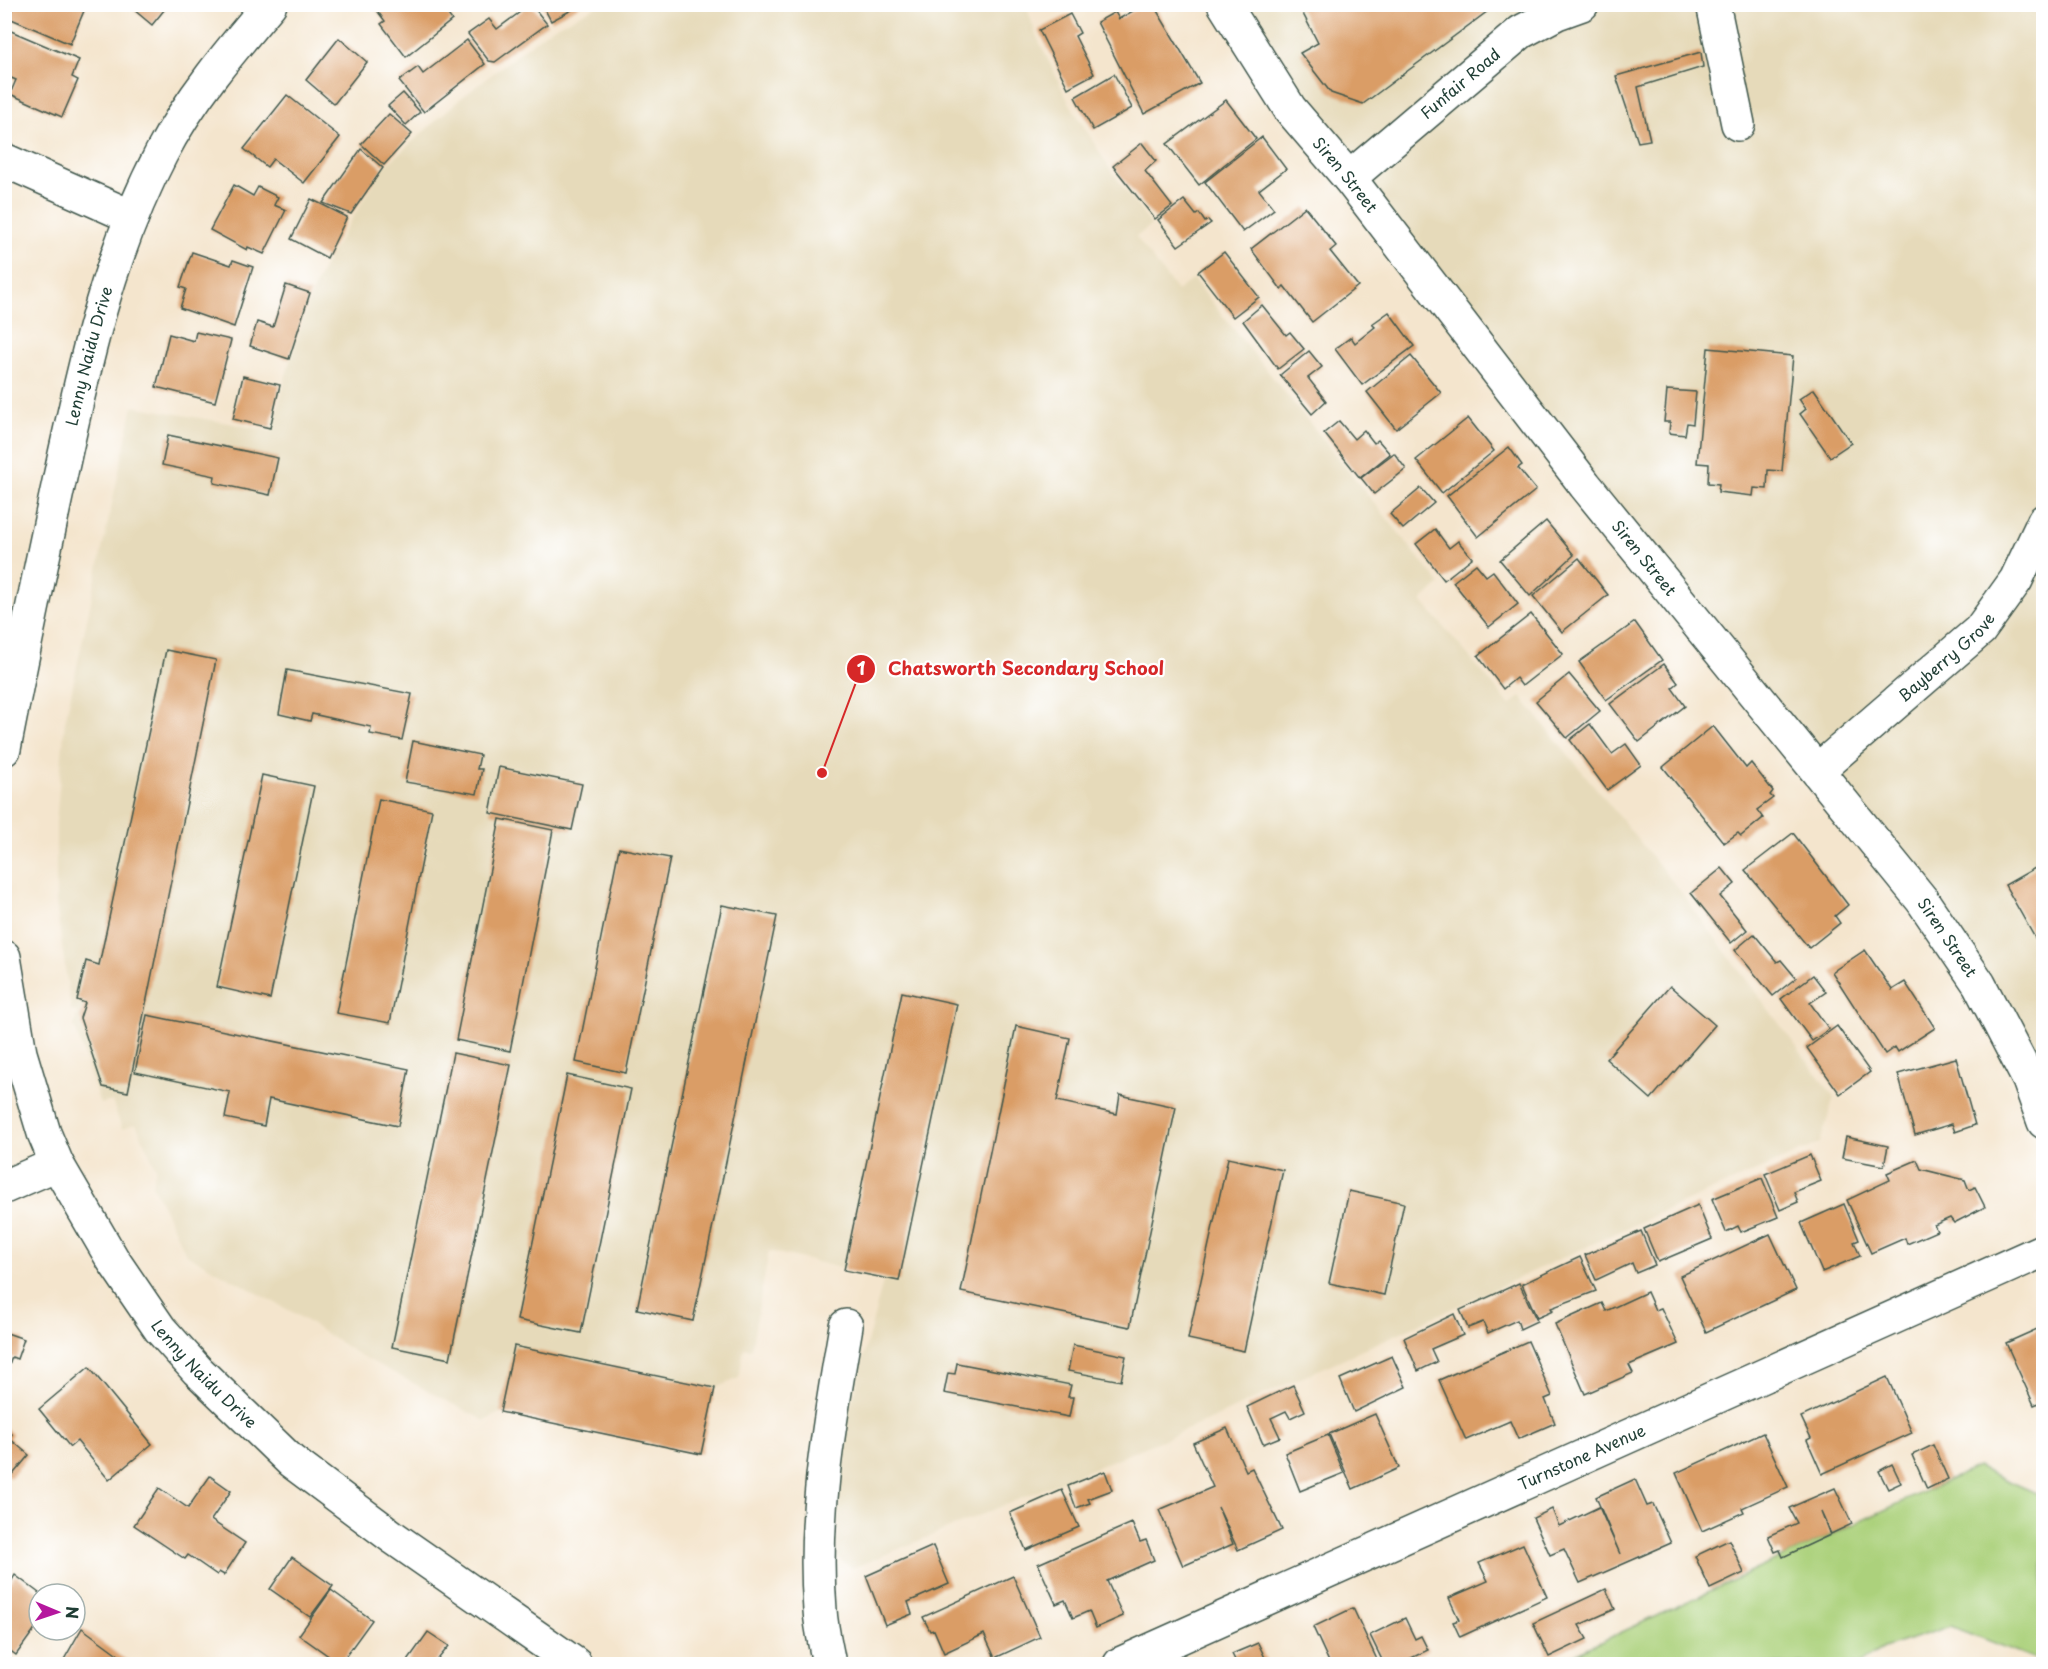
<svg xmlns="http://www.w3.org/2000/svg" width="2048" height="1669" viewBox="0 0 2048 1669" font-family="'Playpen Sans',sans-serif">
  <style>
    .built { fill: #e6daba }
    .green { fill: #acd17b; stroke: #668758; stroke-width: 1.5 }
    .building { fill: #da9d66 }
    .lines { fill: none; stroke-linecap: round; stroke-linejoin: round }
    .minor-casing { stroke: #3f564b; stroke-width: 36 }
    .minor { stroke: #fff; stroke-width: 33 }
    .labels { text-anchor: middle; stroke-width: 4.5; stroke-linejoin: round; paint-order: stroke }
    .street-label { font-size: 16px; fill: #1f3d34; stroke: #fff }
    .leader { fill: none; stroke: #d62828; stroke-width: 2 }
    .callout-dot { fill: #d62828; stroke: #fff; stroke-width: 2 }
    .mark-label { font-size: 18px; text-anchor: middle; font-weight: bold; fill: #fff }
    .callout-label { font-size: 18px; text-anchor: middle; font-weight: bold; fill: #d62828; stroke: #fff; stroke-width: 4.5; stroke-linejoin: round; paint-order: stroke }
  </style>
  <rect width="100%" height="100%" fill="#fff"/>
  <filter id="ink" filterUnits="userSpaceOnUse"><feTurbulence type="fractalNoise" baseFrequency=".0167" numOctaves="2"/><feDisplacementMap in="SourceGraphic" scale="12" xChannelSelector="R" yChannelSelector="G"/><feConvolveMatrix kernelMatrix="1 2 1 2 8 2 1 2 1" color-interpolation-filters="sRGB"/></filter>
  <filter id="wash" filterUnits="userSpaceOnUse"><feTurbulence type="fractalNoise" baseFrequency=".008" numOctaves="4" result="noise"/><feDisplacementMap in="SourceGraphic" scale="24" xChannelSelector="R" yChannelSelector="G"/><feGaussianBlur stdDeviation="1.35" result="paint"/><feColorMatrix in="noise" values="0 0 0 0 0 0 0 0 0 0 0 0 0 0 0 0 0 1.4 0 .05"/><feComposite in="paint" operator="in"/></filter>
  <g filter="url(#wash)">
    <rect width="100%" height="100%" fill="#f4e5cd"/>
    <g class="built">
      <polygon points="599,5 1026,5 1036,35 1067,99 1108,166 1151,225 1136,237 1177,291 1193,279 1440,584 1422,601 1510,705 1521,697 1677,887 1834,1097 1820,1143 1662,1212 1205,1422 853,1568 836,1557 841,1472 849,1413 884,1278 769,1251 751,1349 744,1348 739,1378 715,1388 701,1454 501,1412 485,1421 356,1353 294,1313 186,1254 152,1184 156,1168 136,1124 122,1129 112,1101 100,1104 74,1025 77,1013 71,1010 56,902 56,823 65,722 133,406 272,431 289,364 312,292 328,258 383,168 460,99 549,30"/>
      <polygon points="1225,5 2043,5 2043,1120 1980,983"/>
    </g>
    <polygon class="green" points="1977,1467 2043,1496 2043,1662 1951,1626 1884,1648 1858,1664 1553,1664"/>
    <g id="blocks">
      <g class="building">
        <polygon points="14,4 82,4 86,6 70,44 9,18"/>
        <polygon points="127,4 169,4 152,25"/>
        <polygon points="372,4 440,4 452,20 406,57 381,24 385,21"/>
        <polygon points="531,4 547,24 495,62 489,61 468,34 489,19 497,29"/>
        <polygon points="542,4 583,4 551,21"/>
        <polygon points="1145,4 1153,4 1200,83 1144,114 1097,22 1115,12 1119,19"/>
        <polygon points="1298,4 1490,4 1492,8 1363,104 1331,93 1300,53 1318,43"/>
        <polygon points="1070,14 1080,33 1075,36 1094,74 1068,88 1039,30"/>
        <polygon points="4,28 79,60 72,77 78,80 62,117 10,94 16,80 4,75"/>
        <polygon points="339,38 367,62 334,104 306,80"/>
        <polygon points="467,40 485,64 424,112 399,81 418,67 423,74"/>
        <polygon points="1701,52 1703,67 1638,87 1650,140 1638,142 1616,76"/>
        <polygon points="1114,74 1132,108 1093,130 1075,97"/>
        <polygon points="403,93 420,112 406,125 388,106"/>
        <polygon points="287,95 340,137 304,183 273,159 267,167 244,149"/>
        <polygon points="1226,100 1256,139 1199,185 1167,144"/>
        <polygon points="389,114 412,134 384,165 361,144"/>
        <polygon points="1262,137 1286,169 1259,190 1274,209 1243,232 1205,182"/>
        <polygon points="1142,143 1156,161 1145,171 1172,206 1155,219 1113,166"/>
        <polygon points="361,149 383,168 351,214 323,203"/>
        <polygon points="234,185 253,196 258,187 278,197 274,205 286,210 264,254 248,247 247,250 210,230"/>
        <polygon points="311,199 347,217 327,258 291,239"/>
        <polygon points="1184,200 1196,215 1199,213 1205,222 1208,220 1211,223 1178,246 1158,220"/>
        <polygon points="1305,207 1336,246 1330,251 1358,286 1312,322 1284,286 1281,289 1251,249"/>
        <polygon points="192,252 231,265 233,260 253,267 234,327 180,308 186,289 180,287"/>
        <polygon points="1224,252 1259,297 1233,317 1198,272"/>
        <polygon points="286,285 310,293 289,359 250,346 257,322 273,327"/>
        <polygon points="1262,305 1286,335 1290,332 1304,349 1278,369 1243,321"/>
        <polygon points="1389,312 1414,346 1362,385 1335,349 1351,337 1355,343 1375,327 1372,324"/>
        <polygon points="196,332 231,340 215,402 156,387 169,334 194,341"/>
        <polygon points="1708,348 1793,356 1782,471 1768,470 1767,489 1754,488 1753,496 1718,492 1719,484 1708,483 1709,464 1697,463"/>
        <polygon points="1309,351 1322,367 1308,378 1326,401 1312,414 1280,375"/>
        <polygon points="1411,356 1441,393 1396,429 1367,392"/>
        <polygon points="243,376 280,385 270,428 233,419"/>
        <polygon points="1814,389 1851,443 1830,457 1800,414 1806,409 1799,399"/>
        <polygon points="1667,390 1696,392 1693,424 1687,423 1685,435 1669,433 1670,422 1664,422"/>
        <polygon points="1468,418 1494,451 1442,493 1416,460"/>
        <polygon points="1339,421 1354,439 1364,430 1374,443 1378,440 1390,454 1360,478 1324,433"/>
        <polygon points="168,435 278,458 270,495 214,483 215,476 162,465"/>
        <polygon points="1509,447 1522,465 1518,468 1536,490 1478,537 1447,496"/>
        <polygon points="1394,453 1406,469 1374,494 1361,478"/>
        <polygon points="1421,488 1434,503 1403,529 1390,514"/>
        <polygon points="1546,521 1574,555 1530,596 1500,560"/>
        <polygon points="1435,529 1449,548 1458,541 1472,558 1444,580 1416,544"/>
        <polygon points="1579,558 1608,595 1562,632 1533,596"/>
        <polygon points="1476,564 1486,576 1493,571 1518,604 1489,627 1453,582"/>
        <polygon points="1531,614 1563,654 1522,686 1516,678 1503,689 1478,656"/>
        <polygon points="1635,622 1662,660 1606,700 1579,662"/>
        <polygon points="166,650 216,660 128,1092 103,1087 80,1018 85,1003 77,1000 86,961 99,965"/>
        <polygon points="1664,664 1678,683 1672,688 1685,706 1639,742 1610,704"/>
        <polygon points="287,670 412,694 402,740 370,734 371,727 312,714 310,721 279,714"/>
        <polygon points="1569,674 1600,711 1567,738 1536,701"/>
        <polygon points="1590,724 1612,754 1626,744 1641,765 1607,790 1570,740"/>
        <polygon points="1713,726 1746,768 1751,763 1773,791 1770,795 1773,798 1757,810 1763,818 1741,836 1738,833 1724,843 1663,767"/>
        <polygon points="413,741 480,755 477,769 482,769 477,794 405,782"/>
        <polygon points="499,767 582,784 572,830 490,813"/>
        <polygon points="262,775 314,786 270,999 217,987"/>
        <polygon points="379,799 432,810 390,1023 336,1013"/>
        <polygon points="500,819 553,830 510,1051 456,1040"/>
        <polygon points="1793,833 1848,905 1835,916 1840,923 1809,948 1745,870"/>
        <polygon points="619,848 670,858 626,1073 576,1062"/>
        <polygon points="2044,863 2044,946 2038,936 2035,938 2005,885"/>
        <polygon points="1722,868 1735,884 1720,896 1747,930 1731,943 1691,893"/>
        <polygon points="722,905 777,916 693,1321 637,1309"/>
        <polygon points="1754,934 1777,962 1781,960 1796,978 1773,996 1735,950"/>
        <polygon points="1865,950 1892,990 1905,982 1935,1028 1898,1052 1895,1047 1885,1054 1832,972"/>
        <polygon points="1813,975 1826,992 1810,1003 1829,1029 1812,1041 1781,999"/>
        <polygon points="1670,986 1715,1025 1651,1099 1606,1059"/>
        <polygon points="902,992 957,1004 899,1281 844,1270"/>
        <polygon points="147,1015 409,1069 398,1126 269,1099 264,1126 225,1118 230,1092 135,1072"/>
        <polygon points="1016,1026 1070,1038 1057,1101 1117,1114 1120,1095 1176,1107 1130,1327 961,1292"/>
        <polygon points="1837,1026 1870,1072 1840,1094 1807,1048"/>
        <polygon points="453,1053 511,1065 450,1359 392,1347"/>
        <polygon points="1956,1058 1975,1125 1955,1132 1952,1124 1915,1135 1898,1074"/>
        <polygon points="567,1075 631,1089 581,1333 517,1320"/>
        <polygon points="1846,1137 1888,1146 1884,1166 1842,1158"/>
        <polygon points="1810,1155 1821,1181 1794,1192 1798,1202 1780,1210 1765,1174"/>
        <polygon points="1228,1158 1283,1170 1244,1351 1188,1339"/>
        <polygon points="1917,1160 1921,1169 1965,1180 1969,1190 1975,1187 1985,1207 1954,1223 1950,1218 1934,1225 1937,1231 1907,1244 1905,1238 1871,1253 1847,1200 1890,1180 1887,1173"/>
        <polygon points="1762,1178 1778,1217 1741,1232 1738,1226 1726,1232 1712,1199"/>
        <polygon points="1349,1191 1404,1203 1384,1295 1329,1283"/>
        <polygon points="1844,1204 1859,1240 1854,1242 1860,1256 1822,1272 1801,1223"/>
        <polygon points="1698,1205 1712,1239 1658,1262 1644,1229"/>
        <polygon points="1641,1231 1655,1265 1636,1273 1632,1263 1596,1280 1585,1255"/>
        <polygon points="1770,1234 1796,1290 1706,1332 1680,1276"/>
        <polygon points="1580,1257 1596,1291 1551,1308 1553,1311 1537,1318 1522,1284"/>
        <polygon points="1519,1283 1537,1321 1520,1329 1517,1320 1488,1333 1483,1322 1468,1328 1460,1310"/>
        <polygon points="1647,1292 1655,1310 1661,1308 1678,1344 1629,1365 1633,1373 1585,1394 1555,1324 1602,1303 1606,1311"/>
        <polygon points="1454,1314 1463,1335 1431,1349 1437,1362 1418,1371 1404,1338"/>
        <polygon points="2044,1326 2044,1401 2034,1405 2006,1343"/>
        <polygon points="4,1332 24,1339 17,1359 12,1357 5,1377"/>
        <polygon points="1528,1341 1552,1396 1545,1399 1555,1423 1518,1439 1510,1421 1466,1440 1439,1380"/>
        <polygon points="1073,1345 1126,1356 1121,1381 1068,1371"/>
        <polygon points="514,1346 715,1388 701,1454 500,1412"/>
        <polygon points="1392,1356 1406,1387 1354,1412 1340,1379"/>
        <polygon points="957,1363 1071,1385 1068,1397 1073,1397 1069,1417 944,1393 948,1373 955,1374"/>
        <polygon points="89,1367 152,1444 109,1480 77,1441 70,1447 39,1409"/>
        <polygon points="1887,1377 1912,1433 1822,1474 1807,1440 1811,1438 1801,1417"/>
        <polygon points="1293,1385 1305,1411 1290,1418 1286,1411 1271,1418 1280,1437 1263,1444 1247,1407"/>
        <polygon points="1375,1414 1399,1468 1353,1489 1329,1434"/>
        <polygon points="4,1427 12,1434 9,1438 29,1455 10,1478 4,1473"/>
        <polygon points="1227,1428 1246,1471 1252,1468 1282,1530 1238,1550 1218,1507 1233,1544 1183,1566 1159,1510 1213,1487 1193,1443"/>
        <polygon points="1763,1433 1788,1487 1742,1508 1744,1512 1702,1531 1676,1473"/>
        <polygon points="1328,1435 1344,1473 1300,1491 1285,1453"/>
        <polygon points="1933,1445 1948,1479 1927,1489 1912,1455"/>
        <polygon points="1892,1464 1901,1483 1888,1489 1879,1471"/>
        <polygon points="1105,1471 1112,1490 1088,1499 1090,1503 1076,1508 1068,1486"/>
        <polygon points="210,1476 231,1491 211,1520 245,1543 224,1575 219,1572 217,1575 188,1555 185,1559 134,1525 159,1488 188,1508"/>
        <polygon points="1635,1479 1647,1506 1653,1504 1671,1543 1580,1583 1564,1549 1550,1555 1533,1518 1552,1509 1559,1526 1599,1507 1620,1554 1596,1497"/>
        <polygon points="1835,1488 1852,1524 1831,1534 1821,1512 1830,1535 1783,1557 1780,1550 1775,1552 1768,1536 1797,1523 1789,1508"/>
        <polygon points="1062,1490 1079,1527 1026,1550 1010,1513"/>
        <polygon points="1132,1523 1140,1542 1146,1540 1154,1560 1107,1581 1123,1616 1096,1628 1089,1611 1073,1618 1065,1600 1056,1604 1038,1564"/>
        <polygon points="1729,1540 1744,1573 1710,1589 1695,1556"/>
        <polygon points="1523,1544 1547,1597 1460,1637 1453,1622 1459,1620 1449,1598 1488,1581 1479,1563"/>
        <polygon points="933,1546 949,1584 908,1602 912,1614 885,1625 866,1576"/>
        <polygon points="292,1557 333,1586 310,1617 270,1589"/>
        <polygon points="15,1575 39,1593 39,1623 16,1655 4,1646 4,1577 11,1582"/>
        <polygon points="1013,1576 1040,1637 995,1658 984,1634 944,1653 934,1630 930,1631 923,1617"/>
        <polygon points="1606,1589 1615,1609 1579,1625 1587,1639 1549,1657 1533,1623"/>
        <polygon points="331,1590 372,1620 340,1664 299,1635"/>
        <polygon points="1353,1608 1379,1664 1330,1664 1313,1627"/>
        <polygon points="1405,1618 1415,1639 1421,1636 1428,1650 1399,1664 1384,1664 1370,1635"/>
        <polygon points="82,1628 120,1656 133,1664 62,1663"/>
        <polygon points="428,1632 449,1646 434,1664 413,1664 408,1660"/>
        <polygon points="1258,1643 1268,1664 1237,1664 1232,1654"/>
        <polygon points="1292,1659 1294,1664 1279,1664"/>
      </g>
    </g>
  </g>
  <g filter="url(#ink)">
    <use href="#blocks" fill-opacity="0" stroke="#3f564b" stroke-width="1.5"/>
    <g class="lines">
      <g class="minor-casing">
        <g id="minor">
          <path id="s1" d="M1224,4L1290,109L1349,178L1585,485L1922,900L1979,984L2029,1080L2044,1122"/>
          <polyline points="1713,4 1738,124"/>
          <polyline points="4,160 132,217"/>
          <path id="s2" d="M1349,178L1521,32L1557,13L1582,4"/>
          <path id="s3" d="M4,749C21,660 40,571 59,482C83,370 107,257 161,154C189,100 230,51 270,4"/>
          <path id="s4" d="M1818,770L1980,630L2016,580L2044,521"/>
          <path id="s5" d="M4,957L20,1053L44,1133L57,1164L113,1260L160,1329L197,1370L291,1461L394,1538L575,1664"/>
          <polyline points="4,1187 57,1164"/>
          <path d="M829,1664C826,1647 821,1628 820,1610C812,1515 830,1420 846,1326"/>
          <path id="s6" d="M1120,1664L2044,1250"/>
        </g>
      </g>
      <use href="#minor" class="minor"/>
    </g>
  </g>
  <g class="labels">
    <g class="street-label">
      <text dy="6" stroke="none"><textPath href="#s2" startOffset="146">Funfair Road</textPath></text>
      <text dy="6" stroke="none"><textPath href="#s1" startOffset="210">Siren Street</textPath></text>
      <text dy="6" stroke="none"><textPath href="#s3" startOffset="402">Lenny Naidu Drive</textPath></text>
      <text dy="6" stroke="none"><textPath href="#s1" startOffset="696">Siren Street</textPath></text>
      <text dy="6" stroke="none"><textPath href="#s4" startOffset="171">Bayberry Grove</textPath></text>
      <text dy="6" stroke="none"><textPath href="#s1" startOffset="1182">Siren Street</textPath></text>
      <text dy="6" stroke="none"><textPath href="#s5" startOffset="472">Lenny Naidu Drive</textPath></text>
      <text dy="6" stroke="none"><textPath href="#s6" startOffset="506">Turnstone Avenue</textPath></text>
    </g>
  </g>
  <path class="leader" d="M822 773L861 669"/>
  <g class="callout-dot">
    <circle cx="822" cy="773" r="6"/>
    <circle cx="861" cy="669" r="15"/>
  </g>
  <g class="mark-label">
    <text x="861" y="675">1</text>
  </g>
  <g class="callout-label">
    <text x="1026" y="675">Chatsworth Secondary School</text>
  </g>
  <rect width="2048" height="1669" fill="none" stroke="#fff" stroke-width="24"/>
  <g transform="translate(57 1612) rotate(92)"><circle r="28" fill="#ffffff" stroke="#a5b1ae" stroke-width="1.5"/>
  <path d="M0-4.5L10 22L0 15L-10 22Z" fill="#b5179e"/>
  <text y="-9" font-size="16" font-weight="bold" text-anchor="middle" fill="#1f3d34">N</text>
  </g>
</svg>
